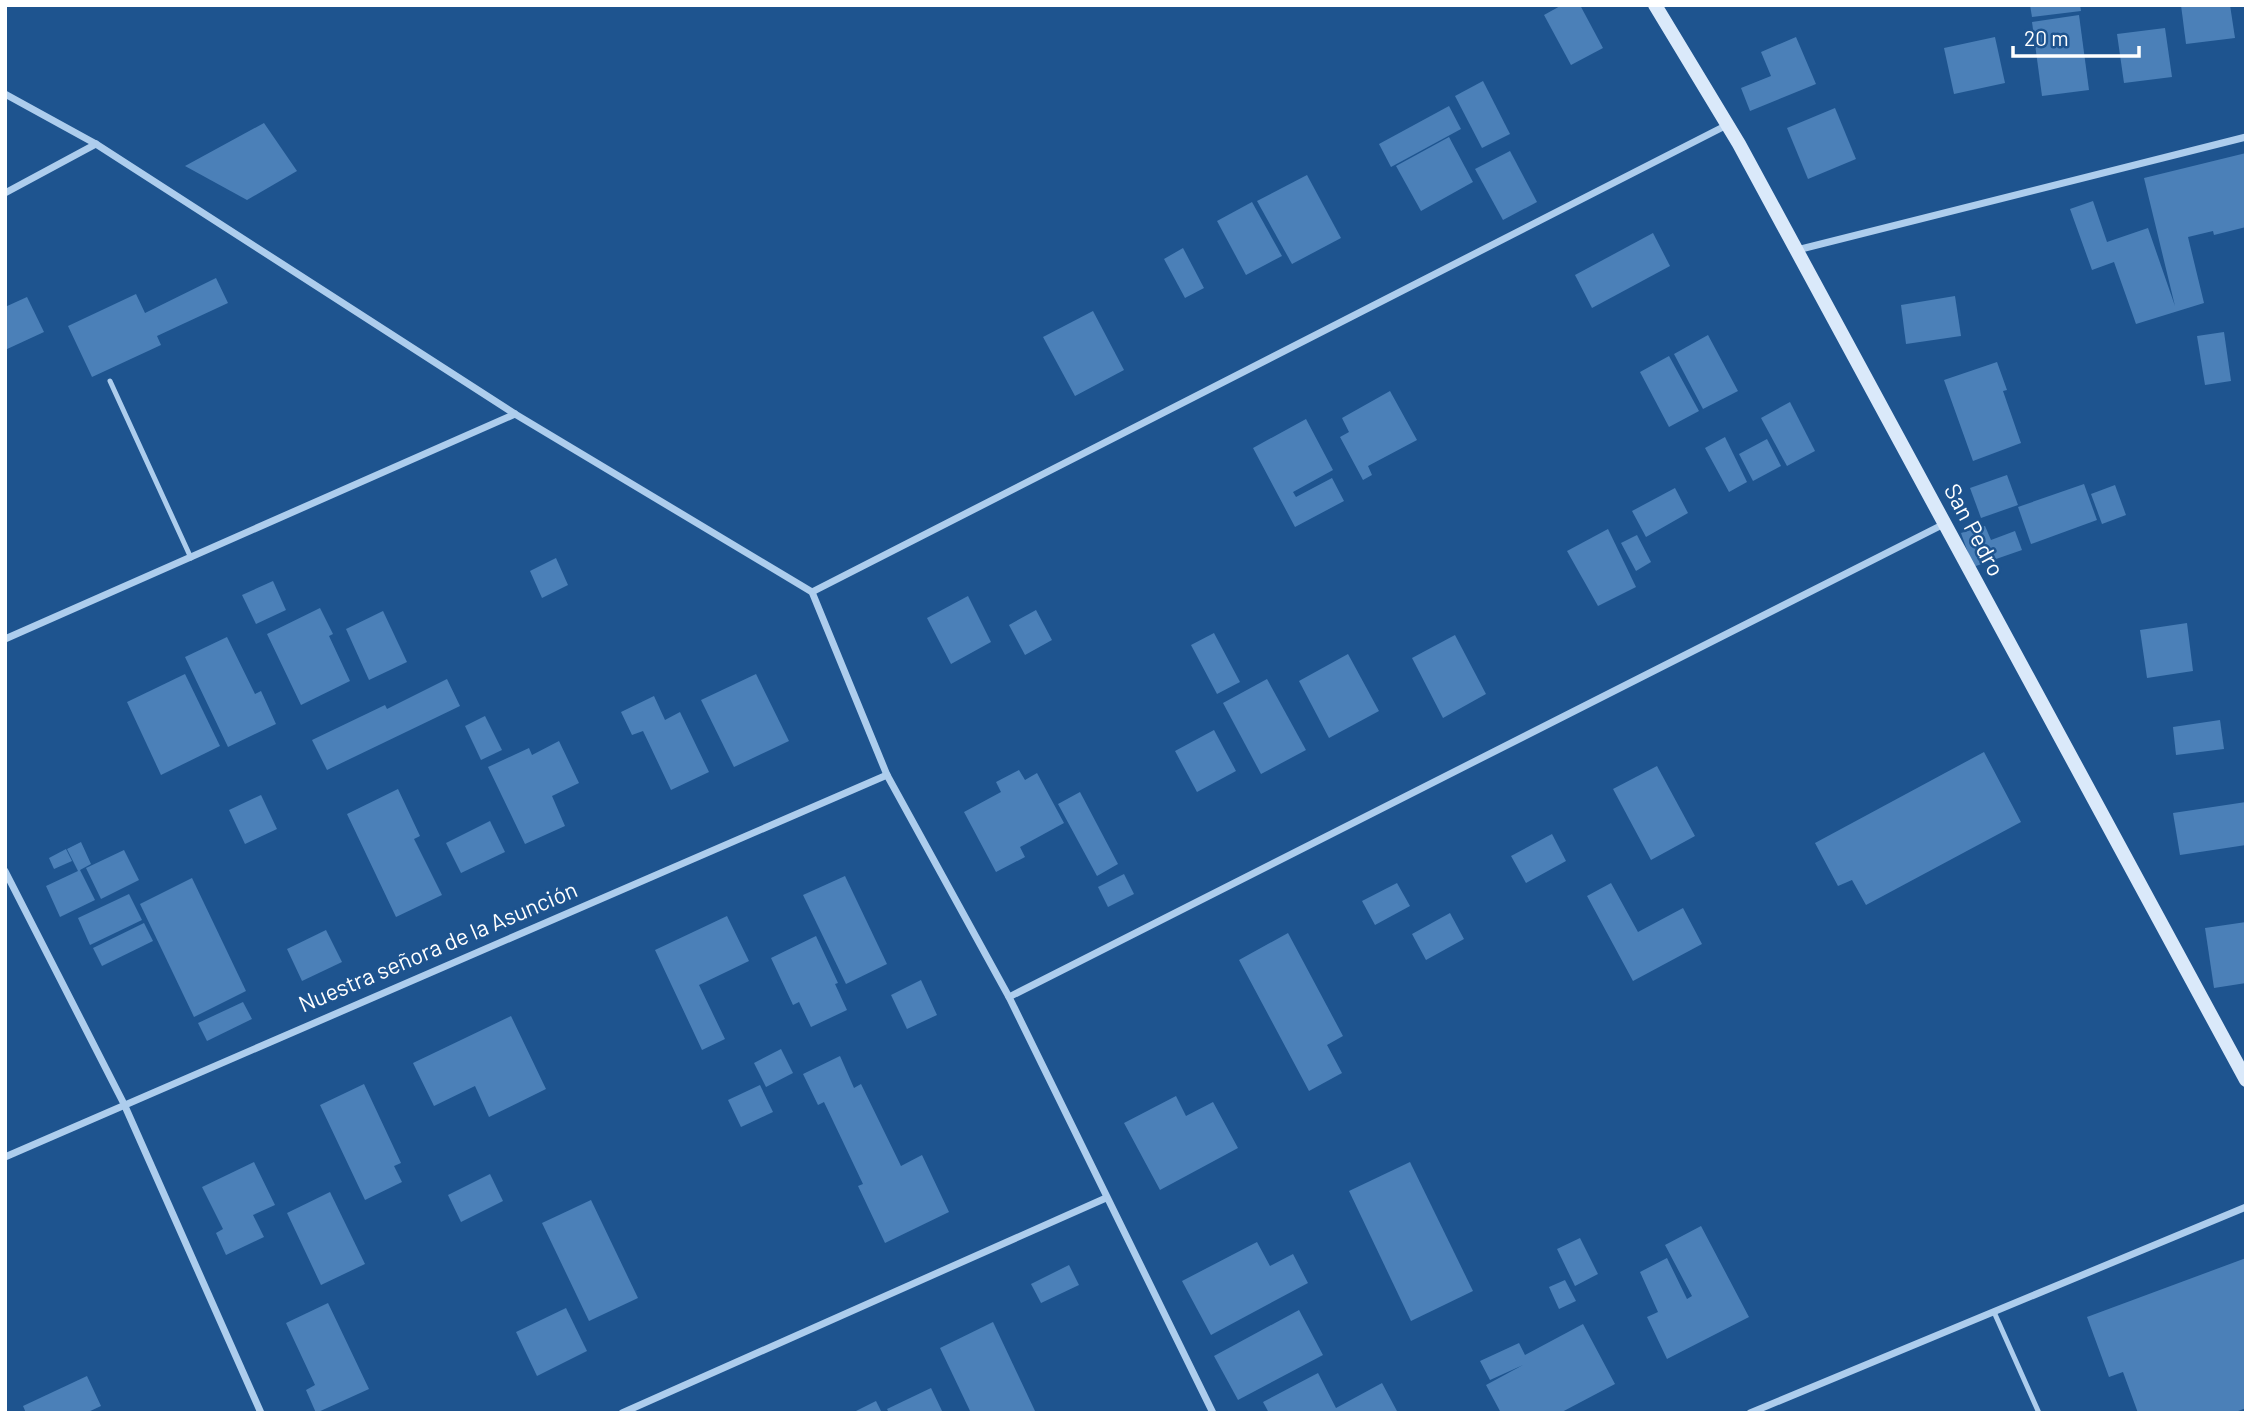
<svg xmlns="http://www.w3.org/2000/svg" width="2251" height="1418" viewBox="0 0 2251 1418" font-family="Barlow,sans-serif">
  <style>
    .building { fill: #4b80b8 }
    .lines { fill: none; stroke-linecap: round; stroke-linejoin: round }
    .lane { stroke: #adcded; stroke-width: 5 }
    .street { stroke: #adcded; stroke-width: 7 }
    .secondary { stroke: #dae9fa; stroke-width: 14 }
    .labels { text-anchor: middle; stroke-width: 5; stroke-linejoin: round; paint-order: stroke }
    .street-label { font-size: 23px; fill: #fff; stroke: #1e548f }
  </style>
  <rect width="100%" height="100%" fill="#1e548f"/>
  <g class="building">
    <polygon points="1562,5 1580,5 1603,48 1571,65 1544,15"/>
    <polygon points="2030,5 2080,5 2081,11 2032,17"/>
    <polygon points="2181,5 2230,5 2235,38 2186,44"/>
    <polygon points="2079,15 2089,90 2042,96 2032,22"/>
    <polygon points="2165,28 2172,77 2124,83 2117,34"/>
    <polygon points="1796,37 1816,84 1750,111 1741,88 1771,76 1761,52"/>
    <polygon points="1995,37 2005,83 1954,94 1944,48"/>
    <polygon points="1483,81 1510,134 1482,148 1455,96"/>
    <polygon points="1449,106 1461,129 1391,167 1379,144"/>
    <polygon points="1835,108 1856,159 1808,179 1787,128"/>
    <polygon points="264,123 297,171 247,200 185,166"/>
    <polygon points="1449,137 1473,182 1421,211 1396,166"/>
    <polygon points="1510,151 1537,202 1503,220 1475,169"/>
    <polygon points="2246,153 2246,227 2214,235 2213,231 2188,237 2204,303 2136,324 2114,262 2092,270 2070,209 2093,201 2107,242 2148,228 2175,306 2144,178"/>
    <polygon points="1307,175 1341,238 1292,264 1257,201"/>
    <polygon points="1252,202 1282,256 1246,275 1217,221"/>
    <polygon points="1653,233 1670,266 1592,308 1575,275"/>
    <polygon points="1183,248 1204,288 1185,298 1164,259"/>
    <polygon points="216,278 228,303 157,336 161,345 92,377 68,326 136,294 145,313"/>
    <polygon points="1955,296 1961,336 1906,344 1901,305"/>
    <polygon points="27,297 44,332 5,350 5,307"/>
    <polygon points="1093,311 1124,370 1075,396 1043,337"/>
    <polygon points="2224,332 2231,381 2205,385 2197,336"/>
    <polygon points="1708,335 1738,391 1703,409 1674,354"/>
    <polygon points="1669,356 1699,411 1669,427 1640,372"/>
    <polygon points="1997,362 2007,390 2003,391 2021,443 1973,461 1944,380"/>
    <polygon points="1390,391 1417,440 1368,466 1372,475 1363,480 1340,437 1349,432 1342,418"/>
    <polygon points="1790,402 1815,451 1787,466 1761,418"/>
    <polygon points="1306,419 1333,470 1293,492 1296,497 1332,478 1344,501 1295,527 1253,448"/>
    <polygon points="1725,437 1747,482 1729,492 1705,448"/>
    <polygon points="1767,439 1781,466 1753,481 1739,454"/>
    <polygon points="2007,475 2018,505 1981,518 1970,488"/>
    <polygon points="2084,484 2097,520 2031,544 2018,507"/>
    <polygon points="2115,485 2126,515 2102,524 2091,494"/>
    <polygon points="1675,488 1688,513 1646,537 1632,511"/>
    <polygon points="1985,526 1991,540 2015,531 2022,550 1973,567 1961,533"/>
    <polygon points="1608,529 1636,587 1598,606 1567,551"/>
    <polygon points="1637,535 1651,562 1636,571 1621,543"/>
    <polygon points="556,558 568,585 542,598 530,571"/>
    <polygon points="273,581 286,610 256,624 242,595"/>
    <polygon points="968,596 991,642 951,664 927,618"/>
    <polygon points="320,608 333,634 329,636 350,681 301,705 267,634"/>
    <polygon points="1036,610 1052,640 1025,655 1009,625"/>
    <polygon points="383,611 407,662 369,680 346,629"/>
    <polygon points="2187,623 2193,671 2147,678 2140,630"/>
    <polygon points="1214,633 1240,682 1217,694 1191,645"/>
    <polygon points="1455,635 1486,694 1443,718 1412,658"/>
    <polygon points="227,637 255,694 261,691 276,724 228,747 185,657"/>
    <polygon points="1348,654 1379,711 1329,738 1299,681"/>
    <polygon points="185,674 220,746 161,775 127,702"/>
    <polygon points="756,674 789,741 734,767 701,700"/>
    <polygon points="447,679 460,706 327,770 312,740 385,705 387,709"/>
    <polygon points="1267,679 1306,750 1261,774 1223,703"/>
    <polygon points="654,696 665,720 680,712 709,772 671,790 643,731 632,735 621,712"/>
    <polygon points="485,716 502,750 481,760 465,726"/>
    <polygon points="2220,720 2224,749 2176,755 2173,727"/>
    <polygon points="1214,730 1236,771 1197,792 1175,751"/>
    <polygon points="559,741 579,783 552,796 565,826 525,844 488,767 529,748 532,755"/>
    <polygon points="1984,752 2021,822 1866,905 1852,880 1838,886 1815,843"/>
    <polygon points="1657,766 1695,836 1651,860 1613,789"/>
    <polygon points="1019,770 1025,780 1037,773 1064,823 1020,847 1025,857 996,872 964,812 1001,792 996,782"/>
    <polygon points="398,789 420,836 414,839 442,895 396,917 347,814"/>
    <polygon points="1080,792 1118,864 1097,876 1058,804"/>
    <polygon points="261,795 277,829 245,844 229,810"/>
    <polygon points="2246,802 2246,845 2180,855 2173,813"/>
    <polygon points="490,821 505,852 461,873 446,843"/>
    <polygon points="1552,834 1566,861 1526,883 1511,856"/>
    <polygon points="81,842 91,864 80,870 95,900 60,917 46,886 78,871 67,849"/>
    <polygon points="66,849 72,861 54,869 49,858"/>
    <polygon points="124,850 139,880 101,899 86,868"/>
    <polygon points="1124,874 1134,894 1108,907 1098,887"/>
    <polygon points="845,876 887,964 846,984 803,895"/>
    <polygon points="192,878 246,991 194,1017 140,904"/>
    <polygon points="1397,883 1410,906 1375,925 1362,901"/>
    <polygon points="1611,883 1638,932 1683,908 1702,944 1633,981 1587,896"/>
    <polygon points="129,894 142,920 90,945 78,918"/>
    <polygon points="1450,913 1464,939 1426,960 1412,934"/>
    <polygon points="727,916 749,961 699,985 725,1039 702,1050 655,950"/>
    <polygon points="2246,922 2246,983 2214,988 2205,928"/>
    <polygon points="144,923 153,941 102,966 93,948"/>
    <polygon points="326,930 342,962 302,981 287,949"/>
    <polygon points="1288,933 1343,1036 1327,1045 1342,1073 1309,1091 1239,960"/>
    <polygon points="816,936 838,983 835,984 847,1010 811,1027 799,1002 793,1005 771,958"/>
    <polygon points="921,980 937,1015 907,1029 891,995"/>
    <polygon points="243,1002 252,1019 207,1041 198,1023"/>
    <polygon points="511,1016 546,1089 489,1117 475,1086 434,1106 413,1063"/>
    <polygon points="781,1049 793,1073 766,1087 754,1063"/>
    <polygon points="840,1056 854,1088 861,1084 901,1166 922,1155 949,1212 885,1243 858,1186 863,1184 824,1102 818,1105 803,1074"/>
    <polygon points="364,1084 401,1163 394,1166 402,1182 365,1200 320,1105"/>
    <polygon points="760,1085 773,1112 741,1127 728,1100"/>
    <polygon points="1176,1096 1186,1116 1213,1102 1238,1148 1160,1190 1124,1123"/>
    <polygon points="254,1162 275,1205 253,1215 264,1237 226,1255 216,1233 223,1229 202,1187"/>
    <polygon points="1410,1162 1473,1291 1411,1321 1349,1191"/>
    <polygon points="490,1174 503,1201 461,1222 448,1195"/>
    <polygon points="330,1192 365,1264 321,1285 287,1213"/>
    <polygon points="591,1200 638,1298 589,1321 542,1223"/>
    <polygon points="1701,1226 1749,1317 1667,1359 1647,1317 1658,1312 1640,1272 1667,1258 1687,1299 1692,1296 1665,1245"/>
    <polygon points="1580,1238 1598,1274 1575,1286 1557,1249"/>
    <polygon points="1257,1242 1270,1266 1293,1254 1308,1283 1211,1335 1182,1281"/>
    <polygon points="2246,1258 2246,1408 2233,1413 2138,1413 2123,1372 2109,1377 2087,1317"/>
    <polygon points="1069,1265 1079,1285 1041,1303 1031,1284"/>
    <polygon points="1565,1280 1576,1301 1559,1309 1549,1287"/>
    <polygon points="328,1303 369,1389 316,1413 306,1390 315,1385 286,1323"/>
    <polygon points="566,1308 587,1351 537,1376 516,1332"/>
    <polygon points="1299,1310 1323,1355 1238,1400 1214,1356"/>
    <polygon points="993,1322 1035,1411 1031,1413 971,1413 940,1348"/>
    <polygon points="1583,1324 1615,1384 1560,1413 1501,1413 1486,1385 1523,1365 1490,1380 1480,1361 1519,1343 1525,1355"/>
    <polygon points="1318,1373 1336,1408 1382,1383 1398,1413 1269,1413 1263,1402"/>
    <polygon points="87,1376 101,1406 86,1413 26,1413 23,1406"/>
    <polygon points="931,1388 943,1413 889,1413 887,1409"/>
    <polygon points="876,1401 882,1413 852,1413"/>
  </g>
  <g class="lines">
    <g class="lane">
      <polyline points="110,381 191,558"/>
      <polyline points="1994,1312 2039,1413"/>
    </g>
    <g class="street">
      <polyline points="5,94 96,144 515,414 812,592 887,775 1009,997 1213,1413"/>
      <polyline points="5,193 96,144"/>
      <polyline points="1797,250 2246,137"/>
      <polyline points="812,592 1727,125"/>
      <polyline points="5,639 515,414"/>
      <polyline points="5,871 124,1104 261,1413"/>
      <polyline points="1009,997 1944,524"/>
      <polyline points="5,1157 887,775"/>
      <polyline points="622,1413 1106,1198"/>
      <polyline points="1750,1413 2246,1207"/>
    </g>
    <polyline class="secondary" points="1655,5 1739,144 2246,1080"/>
  </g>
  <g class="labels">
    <g class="street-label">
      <text transform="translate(1974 530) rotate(62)" y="8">San Pedro</text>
      <text transform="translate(438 947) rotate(-23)" y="8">Nuestra señora de la Asunción</text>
    </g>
  </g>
  <rect width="2251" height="1418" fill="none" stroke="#ffffff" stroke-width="14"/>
  <path d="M2013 46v10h126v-10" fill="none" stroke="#ffffff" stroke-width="3.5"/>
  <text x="2024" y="46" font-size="21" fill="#ffffff" stroke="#1e548f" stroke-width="5" paint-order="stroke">20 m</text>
</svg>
